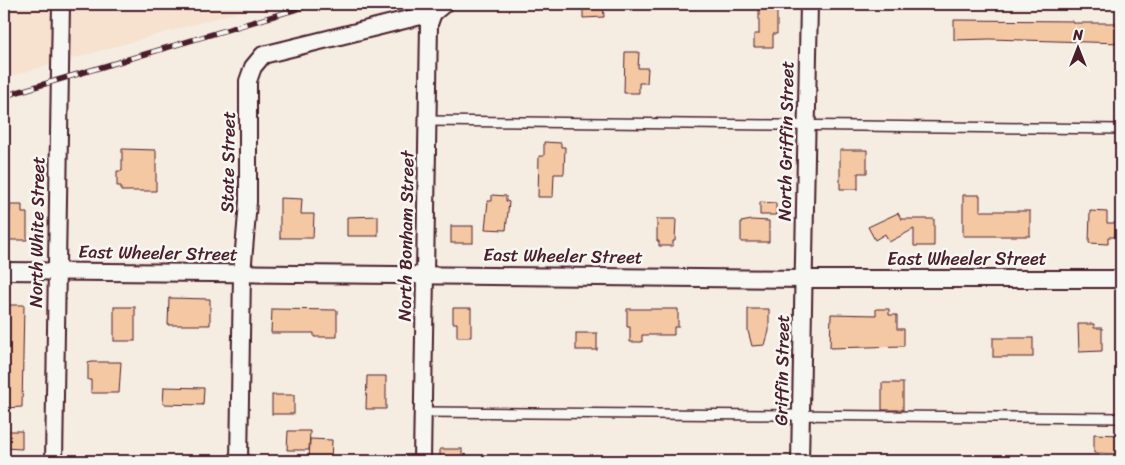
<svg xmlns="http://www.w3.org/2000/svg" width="1125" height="465" viewBox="0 0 1125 465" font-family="Sriracha,sans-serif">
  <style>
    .built { fill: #f6e2cf }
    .building { fill: #f5c8a4; stroke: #4a1f2b }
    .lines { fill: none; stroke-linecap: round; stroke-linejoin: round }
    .service-casing { stroke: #4a1f2b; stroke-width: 12 }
    .minor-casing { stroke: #4a1f2b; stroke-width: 20 }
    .service { stroke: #f6f6f2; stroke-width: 9 }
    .minor { stroke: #f6f6f2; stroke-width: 16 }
    .rail-casing { stroke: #4a1f2b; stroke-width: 5.5 }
    .rail { stroke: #f6f6f2; stroke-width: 4; stroke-dasharray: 11; stroke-linecap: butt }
    .labels { text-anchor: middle; stroke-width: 5; stroke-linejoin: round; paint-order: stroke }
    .street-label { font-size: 18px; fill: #4a1f2b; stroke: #f6f6f2 }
  </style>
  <rect width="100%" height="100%" fill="#f6ede2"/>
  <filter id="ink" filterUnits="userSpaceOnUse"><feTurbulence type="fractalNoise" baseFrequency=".02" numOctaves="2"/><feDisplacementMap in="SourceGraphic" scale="10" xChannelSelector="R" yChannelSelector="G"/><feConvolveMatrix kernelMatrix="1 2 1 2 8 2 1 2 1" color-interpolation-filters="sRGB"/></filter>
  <g filter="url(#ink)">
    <polygon class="built" points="4,4 266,4 4,78"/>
    <g class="building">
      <polygon points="583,4 603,4 604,17 583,18"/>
      <polygon points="759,7 777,7 777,34 773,34 773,47 754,47 754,34 759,34"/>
      <polygon points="954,20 1073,21 1073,23 1121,23 1121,43 990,39 954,40"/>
      <polygon points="625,52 639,52 638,68 648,68 647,83 639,83 639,93 624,93"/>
      <polygon points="544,142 561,143 561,147 565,147 564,174 554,174 553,197 538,197 539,156 544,156"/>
      <polygon points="122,149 156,150 156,191 121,191 121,186 117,186 117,171 122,171"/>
      <polygon points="840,150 867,150 867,173 858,173 858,189 840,189"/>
      <polygon points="492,195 506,196 506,201 509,202 506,230 485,229 488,201 492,201"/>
      <polygon points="963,195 980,195 980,211 1030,211 1030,236 963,236"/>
      <polygon points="280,198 302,199 301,214 314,214 313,238 280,238"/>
      <polygon points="760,202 776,203 776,215 760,215"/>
      <polygon points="10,205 22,205 22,213 27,213 27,240 6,240 6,212 10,212"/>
      <polygon points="1090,211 1107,212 1107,223 1116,223 1115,237 1108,237 1108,244 1089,243"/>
      <polygon points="898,213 901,219 934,219 934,246 914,246 914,229 889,242 885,234 875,240 868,227"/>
      <polygon points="378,216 378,236 347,236 347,217"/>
      <polygon points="657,219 676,219 675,241 673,241 673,246 659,246 659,241 657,241"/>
      <polygon points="752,220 769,221 769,242 741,242 741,222"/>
      <rect x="451" y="226" width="22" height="17"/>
      <polygon points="169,298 210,299 210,325 168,325"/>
      <polygon points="4,305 24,305 22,407 4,408"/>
      <rect x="114" y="307" width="21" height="34"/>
      <polygon points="453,308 471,308 471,337 457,337 457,323 453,323"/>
      <polygon points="272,309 337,310 337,337 314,337 314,333 271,333"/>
      <polygon points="627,309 678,309 678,327 674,327 674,335 642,335 642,342 630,342 630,327 627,327"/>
      <polygon points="748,309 769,309 769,331 765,345 752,346 748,331"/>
      <polygon points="876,309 889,309 889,315 897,315 897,329 904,329 904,346 830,348 831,314 876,315"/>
      <polygon points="1078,324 1094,324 1094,328 1102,328 1102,351 1079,352"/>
      <rect x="576" y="333" width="21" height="17"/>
      <rect x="993" y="338" width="40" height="19"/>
      <polygon points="92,362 121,362 119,393 91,393 91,380 88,380 88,363"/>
      <polygon points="367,376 386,376 386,409 366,409"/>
      <rect x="882" y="383" width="21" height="27"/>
      <polygon points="164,387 204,388 203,405 163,404"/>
      <rect x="272" y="395" width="22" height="19"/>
      <polygon points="4,431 22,431 22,449 4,448"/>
      <polygon points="288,431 310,431 309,450 287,450"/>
      <polygon points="1094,434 1121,435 1121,454 1094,453"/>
      <polygon points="310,439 332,440 331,461 309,461"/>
      <rect x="440" y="449" width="22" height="12"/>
    </g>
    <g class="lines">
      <g class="service-casing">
        <g id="service">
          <polyline points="428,121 1121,129"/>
          <polyline points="423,412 1121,418"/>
        </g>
      </g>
      <g class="minor-casing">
        <g id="minor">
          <polyline points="4,271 803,279 1121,279"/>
          <polyline points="54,461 61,4"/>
          <polyline points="239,461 242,274 248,202 248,81 253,67 263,55 433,13 444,4"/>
          <polyline points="422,461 429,24 433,13"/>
          <polyline points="800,461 809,4"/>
        </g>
      </g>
      <use href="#service" class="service"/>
      <use href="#minor" class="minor"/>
      <g class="rail-casing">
        <polyline id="rail" points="4,96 314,4"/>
      </g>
      <use href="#rail" class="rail"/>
    </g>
  </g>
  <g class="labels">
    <g class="street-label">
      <text transform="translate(786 141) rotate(-89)" y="6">North Griffin Street</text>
      <text transform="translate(228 162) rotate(-89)" y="6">State Street</text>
      <text transform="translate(37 232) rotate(-89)" y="6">North White Street</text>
      <text transform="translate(406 236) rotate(-89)" y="6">North Bonham Street</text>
      <text transform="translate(158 253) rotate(1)" y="6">East Wheeler Street</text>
      <text transform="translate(563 256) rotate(1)" y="6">East Wheeler Street</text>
      <text x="967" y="265">East Wheeler Street</text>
      <text transform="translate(782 370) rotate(-89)" y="6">Griffin Street</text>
    </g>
  </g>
  <rect width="1125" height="465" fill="none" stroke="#f6f6f2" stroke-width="20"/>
  <rect x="10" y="10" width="1105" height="445" fill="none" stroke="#4a1f2b" stroke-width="2" filter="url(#ink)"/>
  <g transform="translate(1078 48)" stroke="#f6f6f2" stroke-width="4" paint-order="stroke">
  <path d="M0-4L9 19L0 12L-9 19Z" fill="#4a1f2b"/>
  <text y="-8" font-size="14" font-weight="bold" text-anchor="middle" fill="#4a1f2b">N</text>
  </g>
</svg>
